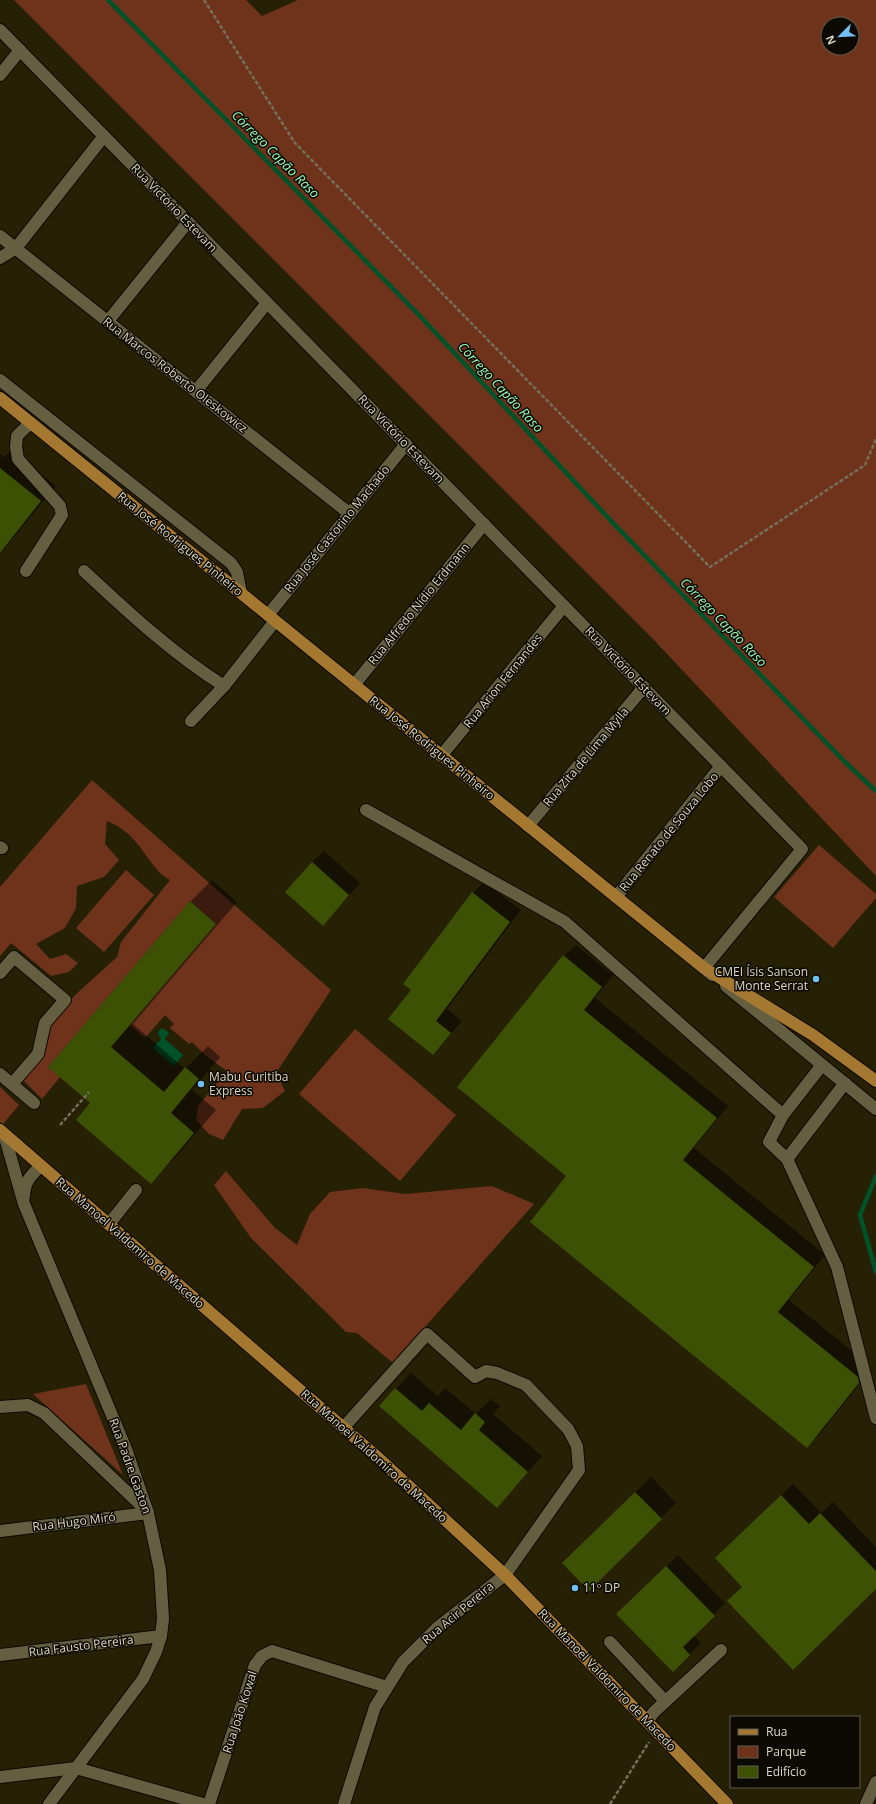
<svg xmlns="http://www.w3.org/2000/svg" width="876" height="1804" viewBox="0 0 876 1804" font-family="'Open Sans',sans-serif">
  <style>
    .green { fill: #6f331c; fill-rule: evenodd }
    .water { fill: #005329 }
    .shadow { fill: #0007 }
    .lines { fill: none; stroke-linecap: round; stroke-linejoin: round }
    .stream { stroke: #005329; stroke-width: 4.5 }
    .building { fill: #3c5103 }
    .minor-casing { stroke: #0f0900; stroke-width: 14 }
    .major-casing { stroke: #0f0900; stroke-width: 14 }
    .path { stroke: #75705a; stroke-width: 2.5; stroke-dasharray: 4 2; stroke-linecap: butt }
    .minor { stroke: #655f42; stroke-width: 12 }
    .major { stroke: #a57832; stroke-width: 12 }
    .poi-dot { fill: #71c1f4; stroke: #0c0a02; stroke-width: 1.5 }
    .labels { text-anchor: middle; stroke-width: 3; stroke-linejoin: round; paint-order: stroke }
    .street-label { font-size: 12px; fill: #dbd7c7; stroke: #0c0a02 }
    .poi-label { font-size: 12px; fill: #dbd7c7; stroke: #0c0a02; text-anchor: start }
    .water-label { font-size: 13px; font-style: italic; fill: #9cfcbb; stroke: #0c0a02 }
  </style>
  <rect width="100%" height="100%" fill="#262005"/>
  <g class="green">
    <path d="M14,0H246L262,16L298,0H876V876L653,639ZM828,24H852V48H828Z"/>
    <path d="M92,780L331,990L276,1073L285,1091L263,1108L242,1109L223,1140L209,1134L196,1120L198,1106L227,1071L206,1056L192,1042L189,1044L170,1028L174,1024L165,1015L145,1038L130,1025L216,924L190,901L48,1067L60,1077L42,1099L22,1079L49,1025L75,995L117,957L121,942L170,880C167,878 163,876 160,873C142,853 135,832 107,821L105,844L119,860L104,877L77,886L76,908L65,928L36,944L50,959L66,954L78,963L69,972L51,976L11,943L0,956V887Z"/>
    <polygon points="819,845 876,894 876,898 833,948 774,897"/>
    <polygon points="126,870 154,895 104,952 76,928"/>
    <polygon points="355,1029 456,1115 400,1181 299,1094"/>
    <polygon points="0,1087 19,1105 3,1124 0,1122"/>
    <polygon points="226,1171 275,1228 297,1245 310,1214 330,1192 363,1188 405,1194 492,1186 534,1204 393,1363 357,1333 346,1332 251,1238 214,1185"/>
    <polygon points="86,1384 123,1475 33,1394"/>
  </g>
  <polygon class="water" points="163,1028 169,1033 165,1039 183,1055 174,1066 153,1048 161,1039 158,1034 159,1030"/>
  <g class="shadow">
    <polygon points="11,450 56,486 0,554 0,454 4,457"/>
    <polygon points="324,851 360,883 323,924 312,862"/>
    <polygon points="212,880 237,902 133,1024 185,1069 208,1046 220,1057 192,1090 216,1110 172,1161 150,1183 91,1103 49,1067 190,902"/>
    <polygon points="484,882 521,910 447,1009 462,1021 433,1053 413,990 473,893"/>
    <polygon points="576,945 613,975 595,998 728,1106 694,1148 825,1255 789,1300 869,1365 870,1371 819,1435 807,1446 568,1176 564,956"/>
    <polygon points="411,1373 438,1396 445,1388 476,1414 491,1399 500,1406 493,1414 542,1456 497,1507 380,1406"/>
    <polygon points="651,1477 676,1503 589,1589 578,1548"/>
    <polygon points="793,1484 821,1513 833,1502 876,1547 876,1588 743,1586 728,1547"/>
    <polygon points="678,1555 725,1603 693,1635 701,1643 673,1671 618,1614"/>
  </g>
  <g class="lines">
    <g class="stream">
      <polyline points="108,0 419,315 613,523 845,762 876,791"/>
      <polyline points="876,1176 860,1215 876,1272"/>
    </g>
  </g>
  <g class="building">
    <polygon points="0,468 41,501 0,553"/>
    <polygon points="312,862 349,895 323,926 285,892"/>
    <polygon points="472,892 510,922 436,1021 451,1033 433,1055 388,1019 411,990 403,984"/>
    <polygon points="190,901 216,924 111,1047 164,1092 185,1067 199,1079 171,1113 194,1133 151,1184 76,1120 90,1103 48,1067"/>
    <polygon points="563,955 602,987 584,1010 717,1118 683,1160 814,1267 778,1312 858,1377 859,1383 807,1448 530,1222 566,1176 457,1087"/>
    <polygon points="395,1388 422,1411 429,1403 461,1430 475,1413 485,1422 479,1430 528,1472 497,1508 379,1406"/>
    <polygon points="635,1492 662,1519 589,1591 562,1563"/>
    <polygon points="781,1495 809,1524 820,1513 876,1571 876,1589 793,1670 727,1601 742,1587 715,1558"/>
    <polygon points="666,1566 715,1616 683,1647 690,1655 673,1672 616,1614"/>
  </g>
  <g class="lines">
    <g class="minor-casing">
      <g id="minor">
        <polyline points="0,30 802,849 704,968 712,975"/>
        <polyline points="0,75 20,50"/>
        <polyline points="0,236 350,514"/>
        <polyline points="0,258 16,248 104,136"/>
        <polyline points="108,321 188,222"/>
        <polyline points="0,380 231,563 237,572 241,593"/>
        <polyline points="196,391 267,303"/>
        <polyline points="26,571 62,515 60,506 18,459 16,447 17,436 30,423"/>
        <path d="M84,571C128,612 173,654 224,686"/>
        <polyline points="268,615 406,444"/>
        <polyline points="354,685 484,524"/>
        <polyline points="191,721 224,686 275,621"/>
        <polyline points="441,756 564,606"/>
        <polyline points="366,810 565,922 783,1115"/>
        <polyline points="528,826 644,687"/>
        <polyline points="0,847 2,848"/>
        <polyline points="616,897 721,766"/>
        <polyline points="0,973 14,957 65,1000 45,1023 38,1054 12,1084"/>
        <polyline points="726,986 876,1109"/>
        <polyline points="822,1065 783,1115 769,1142 787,1159 837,1267 876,1418"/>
        <polyline points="0,1074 34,1103"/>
        <polyline points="1,1136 4,1134 24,1204 126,1449 148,1513 160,1570 163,1619 161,1636 156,1652 143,1679 49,1804"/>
        <polyline points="787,1159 845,1083"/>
        <path d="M24,1197C24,1182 31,1175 41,1166"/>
        <polyline points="109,1224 136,1190"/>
        <polyline points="0,1407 28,1405 44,1413 148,1512"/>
        <polyline points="344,1427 427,1334 475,1377 486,1371 497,1373 526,1385 568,1429 577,1446 579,1470 505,1575 438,1627 403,1662 375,1707 344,1804"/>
        <polyline points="0,1531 148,1513"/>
        <polyline points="610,1642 665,1701"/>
        <polyline points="0,1655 161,1636"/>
        <polyline points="647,1721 654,1712 721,1650"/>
        <polyline points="0,1777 76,1768 203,1804"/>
        <polyline points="209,1804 255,1665 262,1656 272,1651 387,1687"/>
        <polyline points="866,1804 876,1782"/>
      </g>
    </g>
    <g class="major-casing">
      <g id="major">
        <polyline points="0,398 704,968 813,1035 876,1081"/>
        <polyline points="0,1130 376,1456 505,1575 727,1804"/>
      </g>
    </g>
    <g class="path">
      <polyline points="204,0 295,143 710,567 865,465 876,439"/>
      <polyline points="60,1125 89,1092"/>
      <polyline points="610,1804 649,1742"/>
    </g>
    <use href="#minor" class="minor"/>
    <use href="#major" class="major"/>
  </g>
  <g class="poi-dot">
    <circle cx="816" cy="979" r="4"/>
    <circle cx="201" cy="1084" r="4"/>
    <circle cx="575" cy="1588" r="4"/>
  </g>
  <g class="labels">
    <g class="street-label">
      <text transform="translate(174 208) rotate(46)" y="4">Rua Victório Estevam</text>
      <text transform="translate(175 375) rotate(38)" y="4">Rua Marcos Roberto Oleskowicz</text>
      <text transform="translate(401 439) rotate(46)" y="4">Rua Victório Estevam</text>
      <text transform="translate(337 529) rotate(-51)" y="4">Rua José Castorino Machado</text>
      <text transform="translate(180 544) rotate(39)" y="4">Rua José Rodrigues Pinheiro</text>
      <text transform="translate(419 604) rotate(-51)" y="4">Rua Alfredo Nídio Erdmann</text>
      <text transform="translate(628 671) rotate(46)" y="4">Rua Victório Estevam</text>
      <text transform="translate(503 681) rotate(-51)" y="4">Rua Arion Fernandes</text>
      <text transform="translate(432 748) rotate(39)" y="4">Rua José Rodrigues Pinheiro</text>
      <text transform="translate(586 757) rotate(-50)" y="4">Rua Zita de Lima Mylla</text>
      <text transform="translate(669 832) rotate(-51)" y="4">Rua Renato de Souza Lobo</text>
      <text transform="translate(130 1243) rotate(41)" y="4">Rua Manoel Valdomiro de Macedo</text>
      <text transform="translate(374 1456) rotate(42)" y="4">Rua Manoel Valdomiro de Macedo</text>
      <text transform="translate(130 1466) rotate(70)" y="4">Rua Padre Gaston</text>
      <text transform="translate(74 1522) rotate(-7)" y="4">Rua Hugo Miró</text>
      <text transform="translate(458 1613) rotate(-40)" y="4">Rua Acir Pereira</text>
      <text transform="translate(81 1646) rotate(-7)" y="4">Rua Fausto Pereira</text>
      <text transform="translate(607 1680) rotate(46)" y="4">Rua Manoel Valdomiro de Macedo</text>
      <text transform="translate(240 1712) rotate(-72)" y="4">Rua João Kowal</text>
    </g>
    <g class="poi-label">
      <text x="808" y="976" text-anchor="end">CMEI Ísis Sanson<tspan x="808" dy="14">Monte Serrat</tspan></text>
      <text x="209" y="1081">Mabu Curitiba<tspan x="209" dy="14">Express</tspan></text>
      <text x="583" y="1592">11º DP</text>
    </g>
    <g class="water-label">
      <text transform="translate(276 154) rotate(45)" y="5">Córrego Capão Raso</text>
      <text transform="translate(501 387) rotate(47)" y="5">Córrego Capão Raso</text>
      <text transform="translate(724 622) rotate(46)" y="5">Córrego Capão Raso</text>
    </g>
  </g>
  <rect x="730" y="1716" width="130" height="72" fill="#0c0a02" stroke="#5f5c51"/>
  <rect x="738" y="1729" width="20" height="6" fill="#a57832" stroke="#5f5c51"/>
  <text x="766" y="1736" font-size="12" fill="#dbd7c7">Rua</text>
  <rect x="738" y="1746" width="20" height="12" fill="#6f331c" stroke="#5f5c51"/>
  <text x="766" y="1756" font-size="12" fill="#dbd7c7">Parque</text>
  <rect x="738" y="1766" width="20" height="12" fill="#3c5103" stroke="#5f5c51"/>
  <text x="766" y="1776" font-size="12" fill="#dbd7c7">Edifício</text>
  <g transform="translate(840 36) rotate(246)"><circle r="19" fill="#0c0a02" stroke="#5f5c51"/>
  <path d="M0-3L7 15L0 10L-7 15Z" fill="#71c1f4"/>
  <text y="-6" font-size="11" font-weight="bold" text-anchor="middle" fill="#dbd7c7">N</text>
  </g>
</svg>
